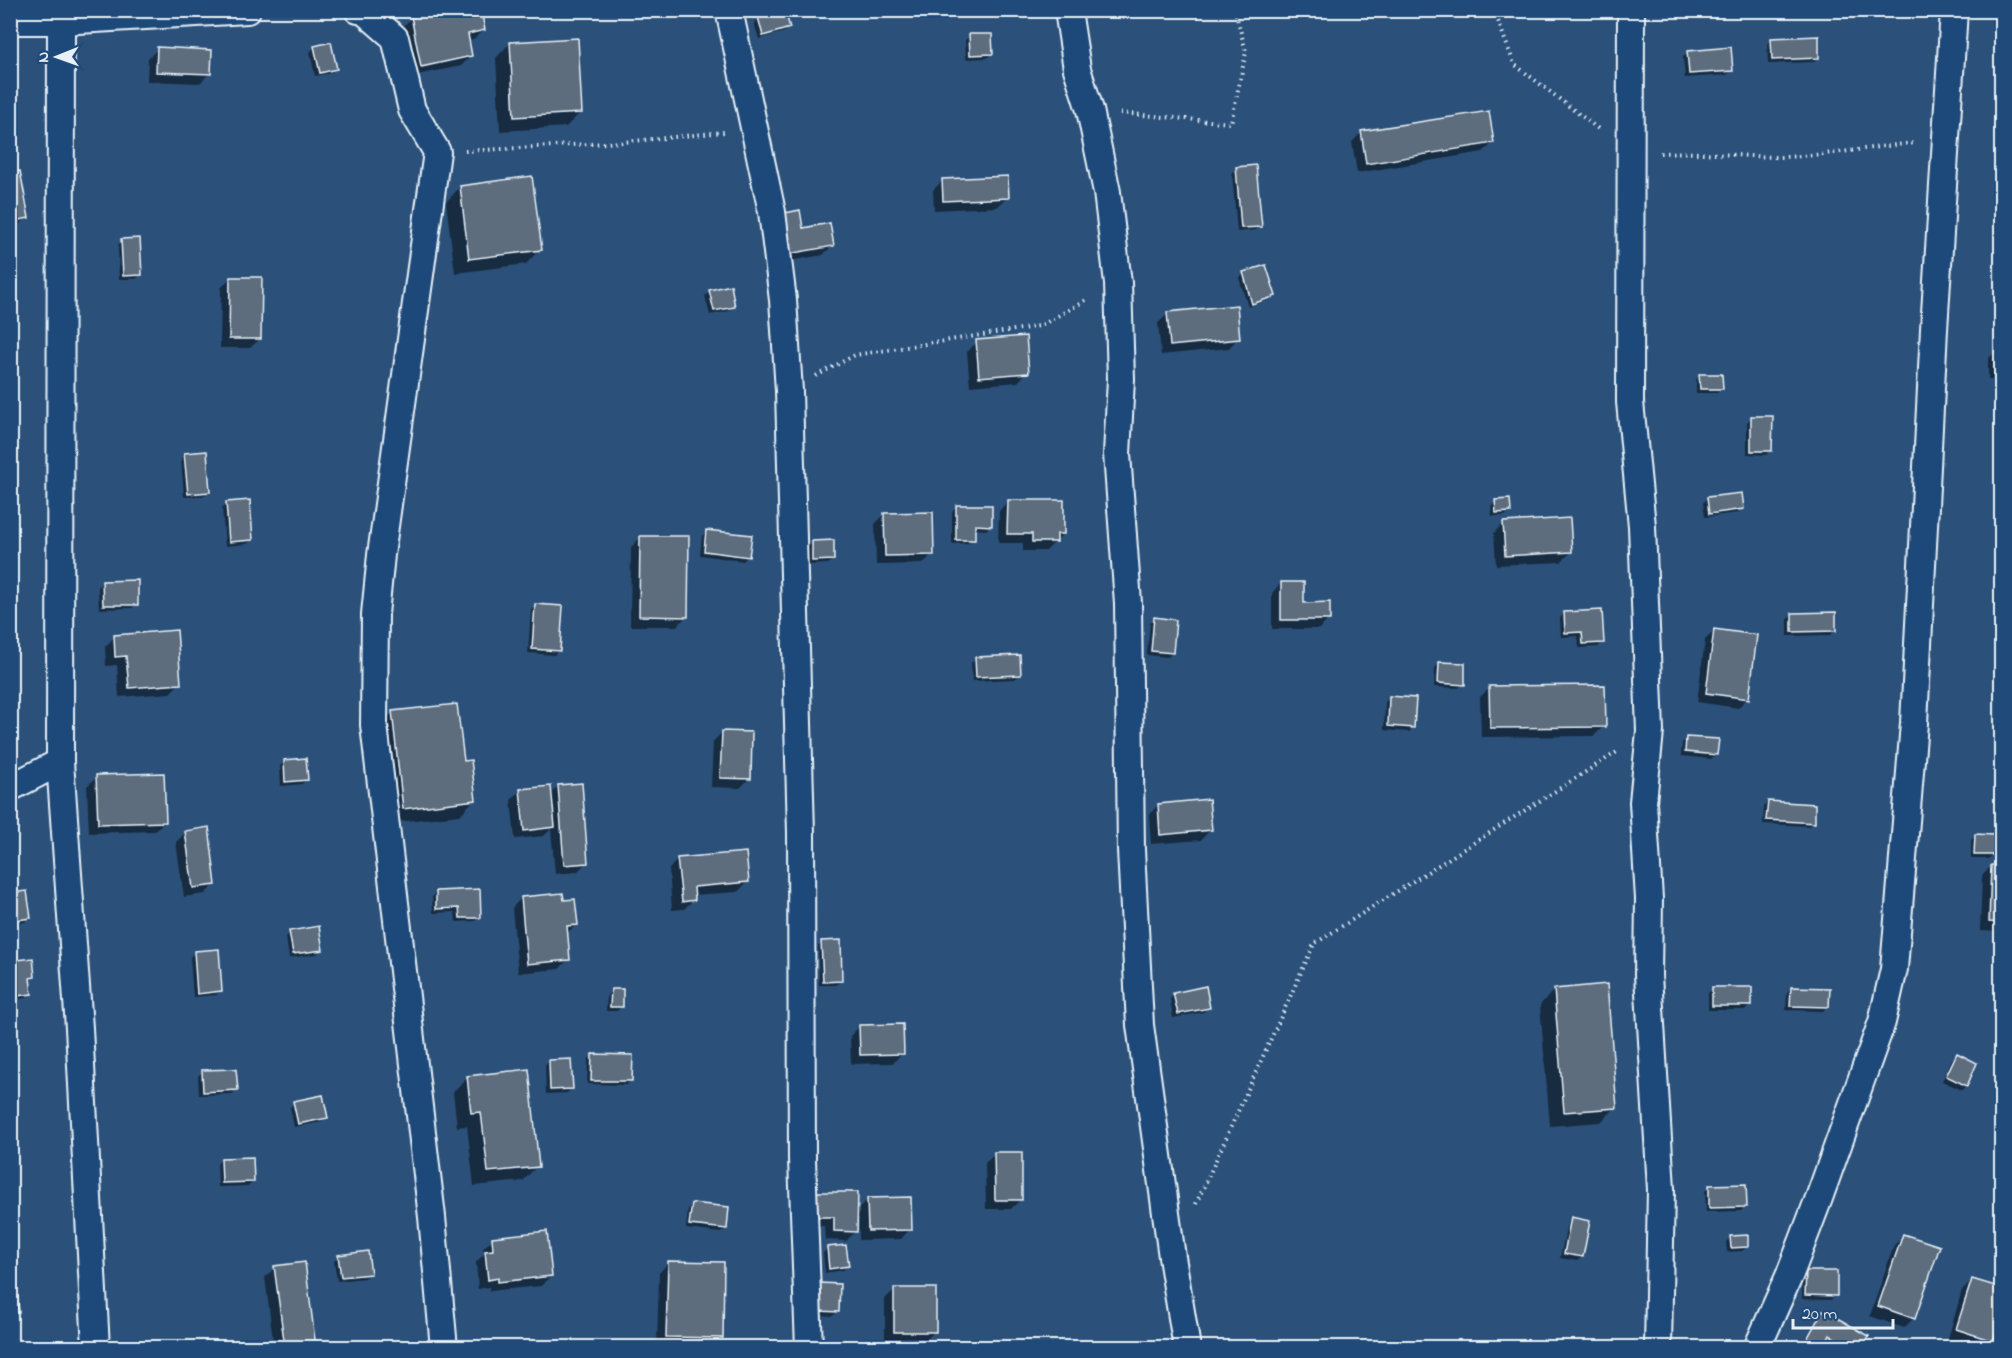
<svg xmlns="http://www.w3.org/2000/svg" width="2012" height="1358" viewBox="0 0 2012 1358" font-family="'Indie Flower',sans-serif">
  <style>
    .shadow { fill: #0007 }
    .building { fill: #5d6d7e; stroke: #e8f1f8; stroke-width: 1.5 }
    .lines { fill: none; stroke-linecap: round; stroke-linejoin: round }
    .minor-casing { stroke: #e8f1f8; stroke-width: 30 }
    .path { stroke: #e8f1f8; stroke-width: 4; stroke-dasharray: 1.5 4.5; stroke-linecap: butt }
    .minor { stroke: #1f4a7a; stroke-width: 26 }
  </style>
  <rect width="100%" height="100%" fill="#2b517b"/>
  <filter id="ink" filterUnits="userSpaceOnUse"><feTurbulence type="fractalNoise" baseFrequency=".0167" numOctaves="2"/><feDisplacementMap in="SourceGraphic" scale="12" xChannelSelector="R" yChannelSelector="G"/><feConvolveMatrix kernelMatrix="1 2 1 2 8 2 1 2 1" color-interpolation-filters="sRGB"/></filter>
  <g filter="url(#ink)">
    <g class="shadow">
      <polygon points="412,18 483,30 474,39 467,41 471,56 461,66 412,76 402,27"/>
      <polygon points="759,19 789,27 784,32 759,39 754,23"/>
      <polygon points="970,36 991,54 987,58 966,59 965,40"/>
      <polygon points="1772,40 1818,58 1813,62 1768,64 1767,44"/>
      <polygon points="510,43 581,112 566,127 500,131 496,58"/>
      <polygon points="330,44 335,69 331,73 315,76 310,52 314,48"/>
      <polygon points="158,49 210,73 200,83 147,81 148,58"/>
      <polygon points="1688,52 1731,70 1727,75 1685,78 1683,57"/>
      <polygon points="1362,132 1493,143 1483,152 1357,173 1352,142"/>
      <polygon points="1237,168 1260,226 1256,230 1237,232 1232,173"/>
      <polygon points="10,175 27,217 17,227 10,228"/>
      <polygon points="943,180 1007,198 997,207 934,210 933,190"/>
      <polygon points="460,187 540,249 526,264 455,273 446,202"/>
      <polygon points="802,230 833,245 823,255 778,263"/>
      <polygon points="122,240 141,274 136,279 119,279 118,245"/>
      <polygon points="1244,274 1274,296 1269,300 1248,307 1239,278"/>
      <polygon points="230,278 260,339 250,348 220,348 221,288"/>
      <polygon points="710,291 734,306 729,311 710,315 705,296"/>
      <polygon points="1168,314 1238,338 1229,348 1161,355 1158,323"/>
      <polygon points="977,342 1027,372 1018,382 970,386 967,352"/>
      <polygon points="1997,350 2002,350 2002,380 1988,380 1988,359"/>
      <polygon points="1700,375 1721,388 1717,393 1696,393 1696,380"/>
      <polygon points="1752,417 1771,450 1766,455 1747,454 1747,422"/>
      <polygon points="185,454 209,491 204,496 184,497 181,459"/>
      <polygon points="1707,498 1742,509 1738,513 1705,517 1703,503"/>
      <polygon points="1008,501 1063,534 1046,551 1023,551 1023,543 998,543 999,511"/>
      <polygon points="1496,502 1510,511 1505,516 1492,516 1491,506"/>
      <polygon points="227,503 252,540 247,544 225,546 222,508"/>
      <polygon points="956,507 991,525 986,530 973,529 973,539 969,543 952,544 952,511"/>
      <polygon points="885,514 932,554 923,564 876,565 875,524"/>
      <polygon points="1504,523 1571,552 1561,562 1496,565 1494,533"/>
      <polygon points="707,531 748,556 743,561 700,555 702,536"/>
      <polygon points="641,537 687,616 677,626 630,626 631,547"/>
      <polygon points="813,542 832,560 828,564 808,565 808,547"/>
      <polygon points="103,582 137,604 132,608 99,609 98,587"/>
      <polygon points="1281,583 1303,604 1329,619 1319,629 1272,629 1272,593"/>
      <polygon points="536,606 558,650 554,655 528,653 531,610"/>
      <polygon points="1564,613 1602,642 1598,647 1579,648 1578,636 1561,637 1560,618"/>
      <polygon points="1792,614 1835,631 1830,635 1788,636 1788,619"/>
      <polygon points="1154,619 1172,653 1168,657 1147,655 1150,623"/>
      <polygon points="1714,631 1747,698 1738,708 1697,702 1705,640"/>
      <polygon points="114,637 180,683 170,693 119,697 117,665 106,666 105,647"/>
      <polygon points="976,659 1019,675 1015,679 972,681 971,663"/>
      <polygon points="1440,663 1463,684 1459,688 1434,687 1435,668"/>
      <polygon points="1490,688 1604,726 1594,736 1481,737 1480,697"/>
      <polygon points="1390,698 1413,727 1409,732 1384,730 1385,702"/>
      <polygon points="392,713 463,763 474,800 460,815 389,823 378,727"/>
      <polygon points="722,732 750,778 740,788 711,787 713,742"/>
      <polygon points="1687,738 1716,754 1711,759 1681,756 1682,743"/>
      <polygon points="284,762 306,780 302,784 281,786 280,766"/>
      <polygon points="97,777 165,821 155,831 89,833 87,786"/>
      <polygon points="558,786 587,862 577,872 555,874 551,829 544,836 515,839 511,800 521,790 550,795"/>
      <polygon points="1768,802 1813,822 1809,826 1763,824 1764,807"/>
      <polygon points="1158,805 1210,830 1201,840 1151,844 1149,815"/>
      <polygon points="186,832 215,884 205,894 184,897 176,842"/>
      <polygon points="1976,836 1993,855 1988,859 1971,859 1971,840"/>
      <polygon points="678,859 747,882 738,892 693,895 693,900 684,909 672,910 669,869"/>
      <polygon points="1991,866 2002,867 2002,932 1980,931 1982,876"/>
      <polygon points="436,893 479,917 475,921 456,922 455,912 433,913 432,897"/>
      <polygon points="10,895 29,917 25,922 10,924"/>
      <polygon points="521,898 576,925 566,934 569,959 559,969 518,973 512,908"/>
      <polygon points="290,933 322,949 317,954 289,958 286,937"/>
      <polygon points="822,942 841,980 836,985 819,985 818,947"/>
      <polygon points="194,953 221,991 216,995 193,997 190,957"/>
      <polygon points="10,963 34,977 29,981 31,993 26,998 10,1000"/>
      <polygon points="1791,988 1827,1007 1823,1011 1786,1010 1787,993"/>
      <polygon points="1713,989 1750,1005 1746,1010 1708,1010 1708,993"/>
      <polygon points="1554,990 1616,1107 1601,1122 1550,1126 1540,1005"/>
      <polygon points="612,991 621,1007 617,1011 606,1011 607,995"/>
      <polygon points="1174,994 1208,1007 1204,1012 1173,1018 1170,999"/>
      <polygon points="860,1026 902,1053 893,1063 851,1064 850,1036"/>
      <polygon points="1957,1055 1966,1085 1962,1090 1942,1081 1952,1059"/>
      <polygon points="592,1056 631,1081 626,1085 587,1084 588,1060"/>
      <polygon points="549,1061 571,1088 567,1093 546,1094 545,1065"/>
      <polygon points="202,1072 236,1089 232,1094 199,1095 198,1076"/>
      <polygon points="467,1077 537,1166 523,1181 474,1186 467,1126 457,1127 453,1092"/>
      <polygon points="294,1103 326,1117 322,1122 294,1127 290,1107"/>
      <polygon points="995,1153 1021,1199 1011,1209 986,1209 985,1163"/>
      <polygon points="221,1159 253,1182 248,1186 218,1187 217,1164"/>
      <polygon points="1710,1187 1745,1206 1741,1211 1706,1212 1705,1191"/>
      <polygon points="868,1199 910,1229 901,1239 859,1240 859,1218 856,1218 856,1231 846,1241 825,1240 824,1226 804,1226 804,1203 856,1211"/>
      <polygon points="692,1205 726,1228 721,1233 686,1229 688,1209"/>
      <polygon points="1572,1219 1582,1257 1577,1261 1560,1258 1567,1224"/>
      <polygon points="1904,1236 1914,1318 1904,1328 1870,1316 1894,1245"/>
      <polygon points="1731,1237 1747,1247 1742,1251 1727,1252 1726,1242"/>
      <polygon points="493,1239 551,1276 541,1286 489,1291 489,1287 478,1289 476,1262 484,1254 483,1248"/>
      <polygon points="827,1249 847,1266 843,1270 825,1273 823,1253"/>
      <polygon points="339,1257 369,1273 365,1278 337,1281 334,1261"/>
      <polygon points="668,1263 721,1337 713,1345 733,1348 657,1346 659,1273"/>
      <polygon points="275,1268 315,1348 274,1348 265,1277"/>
      <polygon points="1806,1272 1835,1295 1831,1300 1802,1299 1802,1277"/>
      <polygon points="1972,1280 1992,1340 1985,1348 1976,1348 1948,1339 1962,1290"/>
      <polygon points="820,1284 838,1311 833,1316 815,1315 816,1289"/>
      <polygon points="895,1289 935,1331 925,1341 885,1341 885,1299"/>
      <polygon points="1823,1312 1862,1348 1839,1348 1825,1340 1821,1348 1810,1348 1803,1344"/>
    </g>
    <g class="building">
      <polygon points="439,10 481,10 485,30 468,34 472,56 421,67 411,16"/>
      <polygon points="780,10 785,10 790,28 763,36 758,17"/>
      <polygon points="969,34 992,34 993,54 970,55"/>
      <polygon points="1819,36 1819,58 1772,60 1771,38"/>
      <polygon points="578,38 582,113 514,117 510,42"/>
      <polygon points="331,42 337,69 320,73 314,46"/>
      <polygon points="157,47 212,50 211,74 156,72"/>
      <polygon points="1731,47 1733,71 1689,74 1687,51"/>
      <polygon points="1489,111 1494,143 1366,164 1361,131"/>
      <polygon points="1256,165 1262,227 1241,228 1236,167"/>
      <polygon points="20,171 29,218 10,222 10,173"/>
      <polygon points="532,176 542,250 469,259 460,186"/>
      <polygon points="1008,176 1009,198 943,201 942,179"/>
      <polygon points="800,210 803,228 830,223 834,246 788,254 780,214"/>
      <polygon points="140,238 142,275 123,276 121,239"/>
      <polygon points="1266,265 1276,296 1252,304 1243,272"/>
      <polygon points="230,277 262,277 261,339 229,339"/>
      <polygon points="731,285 735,307 714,311 709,290"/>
      <polygon points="1237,305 1240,339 1170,346 1167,312"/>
      <polygon points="1026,336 1029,373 979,377 976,340"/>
      <rect x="1997" y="348" width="5" height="23"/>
      <polygon points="1699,374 1722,374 1723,389 1700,389"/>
      <polygon points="1751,416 1773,416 1772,451 1751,451"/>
      <polygon points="207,451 210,492 188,494 184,453"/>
      <polygon points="1742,493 1744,509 1709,514 1707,497"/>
      <polygon points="1510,499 1511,512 1496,513 1495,500"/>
      <polygon points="250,500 253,540 229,542 226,502"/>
      <polygon points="1008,500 1064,500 1064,534 1057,534 1057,542 1032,542 1032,534 1007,534"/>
      <polygon points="956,505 992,505 992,526 975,525 975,540 956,540"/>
      <polygon points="933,512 934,555 885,556 884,513"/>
      <polygon points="1570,518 1572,552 1505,556 1503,522"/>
      <polygon points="706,530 752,535 749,557 704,551"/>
      <polygon points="640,536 689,536 688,617 639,616"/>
      <polygon points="834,540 834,560 812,561 812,541"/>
      <polygon points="138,580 138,605 103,605 102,581"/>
      <polygon points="1281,582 1304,582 1304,603 1330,602 1330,620 1281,620"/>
      <polygon points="535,604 563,606 560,651 532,649"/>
      <polygon points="1602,610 1604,643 1583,644 1582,632 1565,633 1564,612"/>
      <polygon points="1836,612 1836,631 1792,632 1792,613"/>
      <polygon points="1154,617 1176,620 1173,653 1151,651"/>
      <polygon points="1714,629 1757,635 1749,699 1706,693"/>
      <polygon points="177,630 181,684 129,688 126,656 115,657 114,635"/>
      <polygon points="1020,655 1021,675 976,677 975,657"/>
      <polygon points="1439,662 1465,663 1465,685 1438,683"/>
      <polygon points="1605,685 1606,727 1490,728 1489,686"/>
      <polygon points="1389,696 1416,698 1414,728 1388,726"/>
      <polygon points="457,704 464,761 471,760 476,800 403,809 392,711"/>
      <polygon points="722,731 752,732 751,779 720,778"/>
      <polygon points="1686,737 1719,739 1717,755 1685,752"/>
      <polygon points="306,758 308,780 285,782 284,760"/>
      <polygon points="164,773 166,822 98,824 96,775"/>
      <polygon points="582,783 588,863 564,865 558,785"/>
      <polygon points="551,786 555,827 524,831 520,789"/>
      <polygon points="1209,799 1212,830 1160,835 1158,804"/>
      <polygon points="1768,801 1815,804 1815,823 1766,820"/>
      <polygon points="209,827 216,885 193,888 185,831"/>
      <polygon points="1975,834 1995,835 1994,855 1974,855"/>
      <polygon points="746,852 749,882 694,887 695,900 682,902 677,858"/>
      <polygon points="1991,865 2002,865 2002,923 1989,922"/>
      <polygon points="480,889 481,918 460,918 459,908 436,909 436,891"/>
      <polygon points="27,891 31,918 10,921 10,893"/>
      <polygon points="563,893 564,900 575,899 578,925 567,926 570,960 527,964 521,897"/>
      <polygon points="319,926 323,950 293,954 289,931"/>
      <polygon points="841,940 842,981 823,982 821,941"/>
      <polygon points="219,949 222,991 197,994 194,951"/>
      <polygon points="33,958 35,977 30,978 32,994 10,997 10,961"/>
      <polygon points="1607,984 1617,1108 1564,1112 1554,989"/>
      <polygon points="1206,986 1210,1008 1178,1014 1173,993"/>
      <rect x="1712" y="987" width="40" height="19"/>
      <polygon points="1791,987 1830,988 1829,1007 1790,1006"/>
      <polygon points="611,989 623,989 623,1007 610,1007"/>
      <polygon points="903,1024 904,1054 860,1055 859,1025"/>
      <polygon points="1957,1053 1977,1063 1967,1086 1946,1076"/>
      <polygon points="592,1054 633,1055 632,1081 591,1081"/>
      <polygon points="571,1059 573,1089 550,1090 549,1060"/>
      <polygon points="236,1069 238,1090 203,1092 202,1070"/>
      <polygon points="529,1069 539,1167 488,1172 481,1112 471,1113 467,1076"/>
      <polygon points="323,1095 328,1118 298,1124 293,1101"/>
      <polygon points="994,1152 1022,1152 1022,1200 995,1200"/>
      <polygon points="253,1157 254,1182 222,1183 221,1158"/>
      <polygon points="1746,1184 1747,1207 1709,1208 1709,1185"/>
      <polygon points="813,1192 858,1192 857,1232 834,1231 834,1217 813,1217"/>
      <polygon points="911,1197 912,1230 868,1231 867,1198"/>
      <polygon points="692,1203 729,1207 727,1229 689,1225"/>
      <polygon points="1571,1217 1590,1221 1583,1257 1564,1254"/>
      <polygon points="547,1231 552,1276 498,1282 498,1278 488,1280 485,1251 493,1250 492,1237"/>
      <polygon points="1903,1234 1940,1246 1915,1319 1878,1306"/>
      <polygon points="1748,1235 1748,1247 1731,1248 1730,1236"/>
      <polygon points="846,1245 849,1266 829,1269 827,1247"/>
      <polygon points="368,1251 371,1274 341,1277 338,1255"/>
      <polygon points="668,1261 724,1262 723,1338 666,1337"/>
      <polygon points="305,1262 316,1348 285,1348 274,1266"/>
      <polygon points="1806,1271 1837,1271 1837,1296 1805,1295"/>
      <polygon points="1972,1279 2002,1288 2002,1315 1993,1341 1956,1329"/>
      <polygon points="10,1282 16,1282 19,1313 10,1314"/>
      <polygon points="820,1283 840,1284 839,1312 818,1311"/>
      <rect x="894" y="1288" width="42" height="44"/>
      <polygon points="1823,1310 1869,1336 1863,1348 1851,1348 1830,1335 1823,1348 1807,1339"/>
      <rect x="707" y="1344" width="28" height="4"/>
    </g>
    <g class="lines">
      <g class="minor-casing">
        <g id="minor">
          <polyline points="61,10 61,21 247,10"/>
          <polyline points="358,10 364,11 395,38 412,110 437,152 381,555 375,614 374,725 432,1217 444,1348"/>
          <polyline points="729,10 772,212 783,300 789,391 801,833 802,1159 809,1348"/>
          <polyline points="1068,10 1077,69 1090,110 1107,192 1118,283 1121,379 1117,454 1128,603 1131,850 1140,1025 1172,1257 1187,1348"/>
          <polyline points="1631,10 1630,402 1642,526 1650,731 1643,802 1649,899 1648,975 1661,1189 1658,1348"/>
          <polyline points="10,21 61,21 60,762 79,1028 96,1348"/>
          <polyline points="10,788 60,762"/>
          <polyline points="1757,1348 1790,1274 1819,1198 1882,1022 1894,969 1914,723 1934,329 1954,10"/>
        </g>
      </g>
      <g class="path">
        <polyline points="1494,10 1514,64 1601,131"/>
        <polyline points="1120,113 1231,123 1246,52 1235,10"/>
        <polyline points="465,151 624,142 724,132"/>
        <path d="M1660,153C1699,151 1736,156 1775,157C1822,157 1868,147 1916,143"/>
        <polyline points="816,376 855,355 1040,326 1088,299"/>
        <polyline points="1196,1204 1314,944 1617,752"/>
      </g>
      <use href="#minor" class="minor"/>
    </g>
  </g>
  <rect width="2012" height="1358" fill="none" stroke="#1f4a7a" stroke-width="36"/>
  <rect x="18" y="18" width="1976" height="1322" fill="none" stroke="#e8f1f8" stroke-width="2" filter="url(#ink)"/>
  <g transform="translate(57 57) rotate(269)" stroke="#1f4a7a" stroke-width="4.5" paint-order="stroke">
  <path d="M0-4.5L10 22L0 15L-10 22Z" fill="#e8f1f8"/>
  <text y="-9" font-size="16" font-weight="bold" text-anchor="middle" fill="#e8f1f8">N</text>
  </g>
  <path d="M1793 1319v9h100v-9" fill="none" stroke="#e8f1f8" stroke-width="3"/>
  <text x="1802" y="1319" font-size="18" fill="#e8f1f8" stroke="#1f4a7a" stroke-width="4.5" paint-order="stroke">20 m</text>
</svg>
